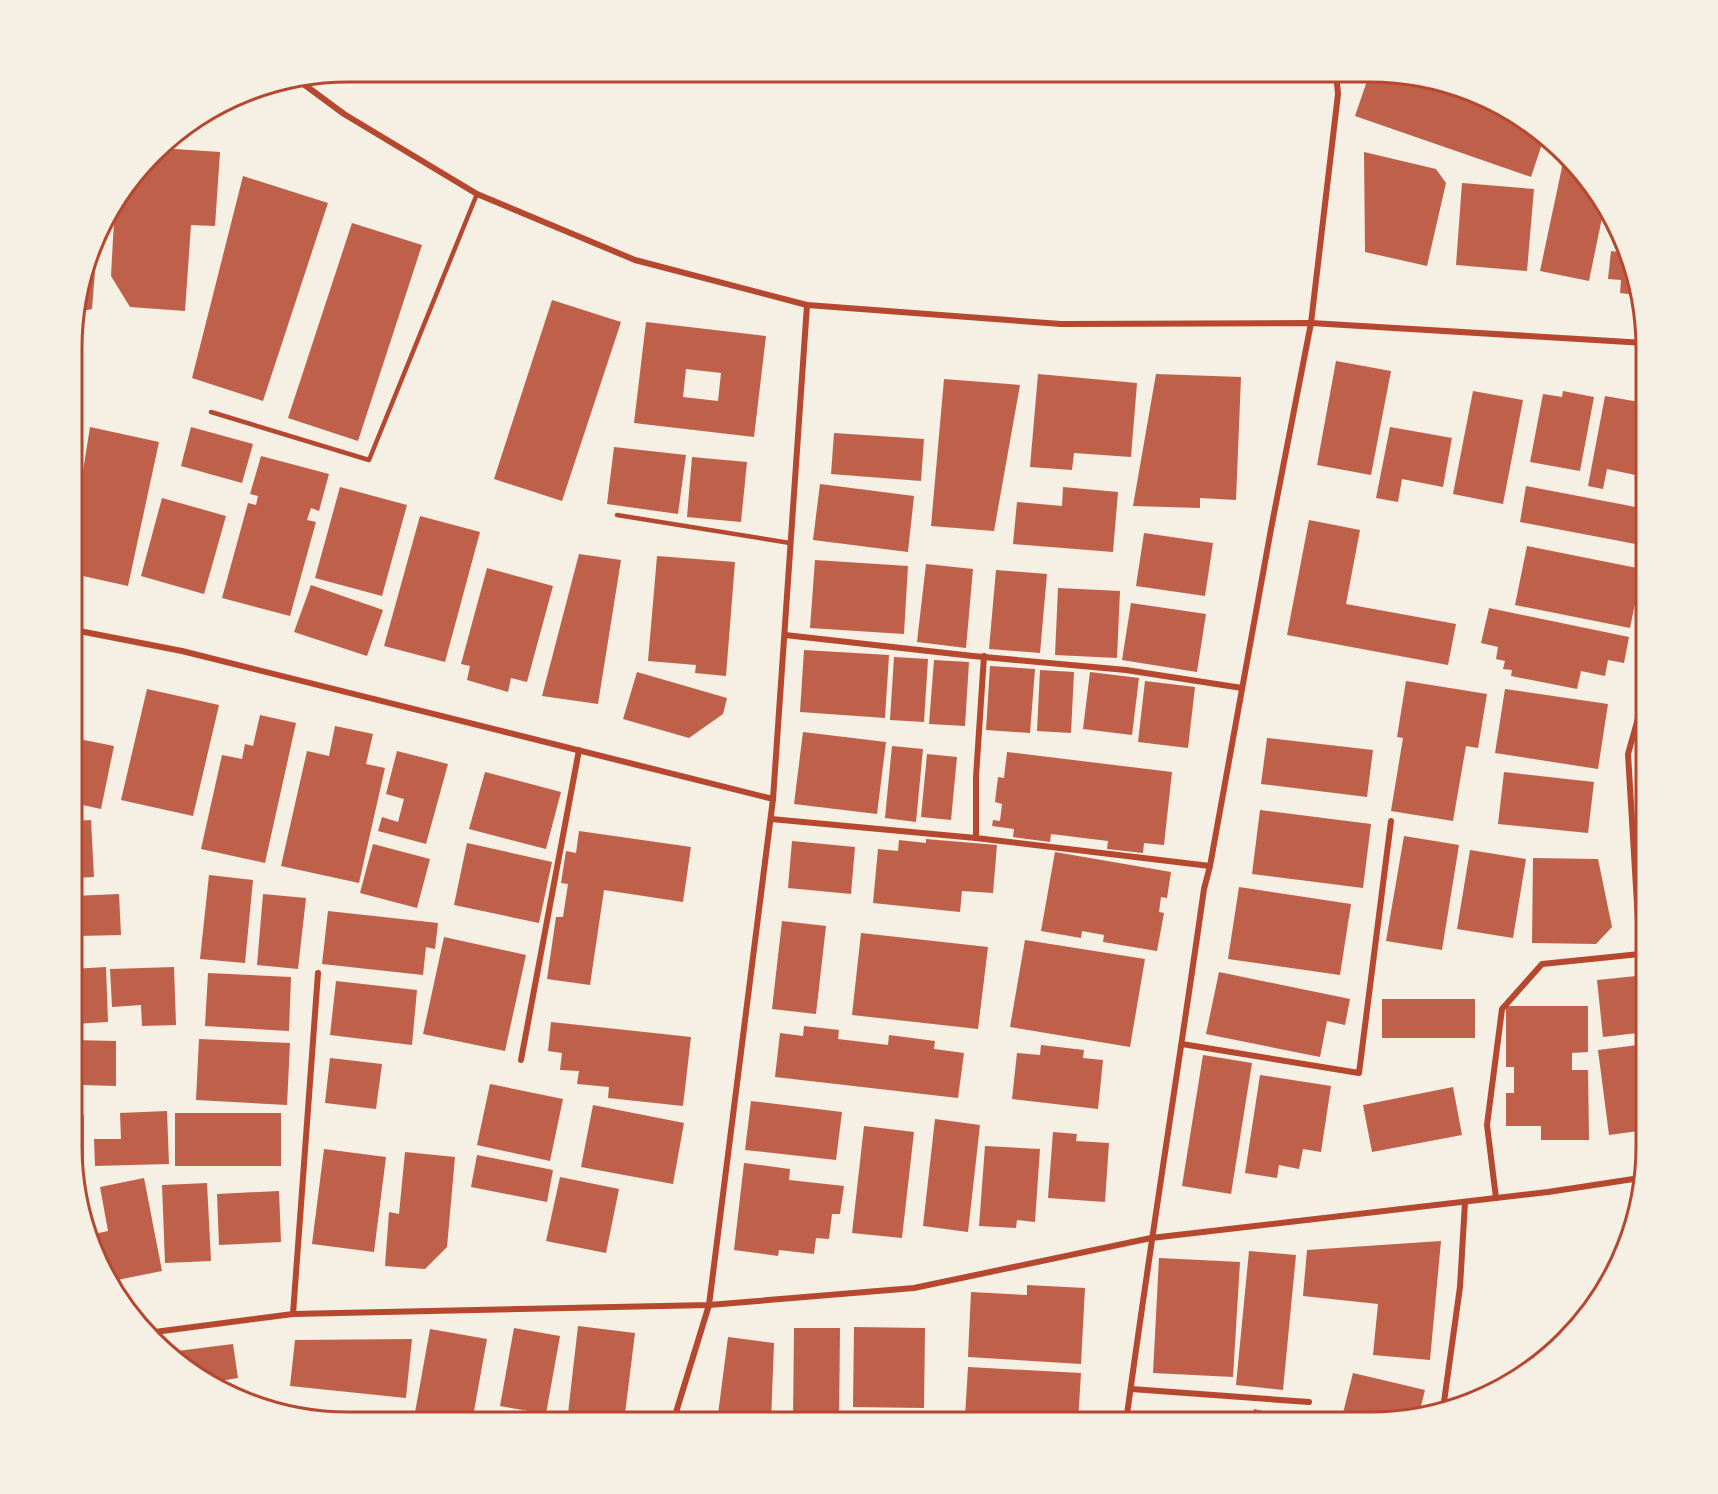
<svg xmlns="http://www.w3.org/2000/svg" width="1718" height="1494" viewBox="0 0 1718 1494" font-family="'PT Sans',sans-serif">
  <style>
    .building { fill: #bf614a; fill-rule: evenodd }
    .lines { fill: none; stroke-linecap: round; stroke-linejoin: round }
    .service { stroke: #b5482f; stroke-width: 4.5 }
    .minor { stroke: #b5482f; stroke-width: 6 }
    .rim { fill: none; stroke: #b5482f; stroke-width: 3 }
  </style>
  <rect width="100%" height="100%" fill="#f6efe4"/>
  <g class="building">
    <polygon points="1368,78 1493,101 1544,138 1531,177 1355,116"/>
    <polygon points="160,148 220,152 215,226 191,225 185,311 130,307 111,276 115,202"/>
    <polygon points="1364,152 1436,169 1446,183 1427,266 1365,252"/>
    <polygon points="1565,153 1604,208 1589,281 1540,271"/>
    <polygon points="243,176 328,203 263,401 192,378"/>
    <polygon points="1462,183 1534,189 1527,271 1456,265"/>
    <polygon points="352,223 422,245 358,441 288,418"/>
    <polygon points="1621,237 1636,295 1620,293 1621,280 1608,279 1611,251 1619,252"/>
    <polygon points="97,246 92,309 74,313 74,312"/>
    <polygon points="552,300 621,322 562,501 494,479"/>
    <path d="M646,322L766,336L754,437L634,423ZM686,369L721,373L718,401L683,397Z"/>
    <polygon points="1336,361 1391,371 1371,475 1317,465"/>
    <polygon points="1038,374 1137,383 1131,457 1074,453 1072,470 1030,467"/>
    <polygon points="1156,374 1241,377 1236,500 1200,498 1200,508 1133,506"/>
    <polygon points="944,379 1020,385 994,531 931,526"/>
    <polygon points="1473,391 1523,400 1503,504 1453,494"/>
    <polygon points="1563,391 1594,397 1580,471 1530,462 1543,394 1562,397"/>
    <polygon points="1605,396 1645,403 1645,477 1607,469 1603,489 1588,486"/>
    <polygon points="90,427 159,442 128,586 74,574 74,527"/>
    <polygon points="191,427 253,444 242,483 181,466"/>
    <polygon points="1390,427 1452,438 1443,487 1402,479 1398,502 1376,498"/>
    <polygon points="834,433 924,439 921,481 831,474"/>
    <polygon points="614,447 686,455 678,514 607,504"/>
    <polygon points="261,456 329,474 319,511 311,508 307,520 316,522 290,616 222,598 248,503 256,505 258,496 250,494"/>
    <polygon points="692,457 747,462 741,522 687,517"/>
    <polygon points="820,484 914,496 908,552 813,540"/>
    <polygon points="1526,486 1646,509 1646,546 1520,522"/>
    <polygon points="340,487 407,505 382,596 315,578"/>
    <polygon points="1063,487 1118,492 1113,552 1013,544 1017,502 1062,506"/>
    <polygon points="162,498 226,516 204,594 141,576"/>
    <polygon points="420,516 480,532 445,662 384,646"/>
    <polygon points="1309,520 1360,530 1346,604 1456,624 1448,665 1287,635"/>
    <polygon points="1144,533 1213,543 1205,596 1136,586"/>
    <polygon points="1527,546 1642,569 1630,628 1515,605"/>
    <polygon points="579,554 621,560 598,704 542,696"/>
    <polygon points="657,556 735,562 726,676 695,673 696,665 648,661"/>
    <polygon points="815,560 908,566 904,634 810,628"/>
    <polygon points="926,564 973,569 966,648 917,642"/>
    <polygon points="487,568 553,586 527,682 511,678 508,692 467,680 470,666 461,664"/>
    <polygon points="996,570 1047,574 1040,653 989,649"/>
    <polygon points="311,585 383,610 367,656 294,632"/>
    <polygon points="1058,588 1120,591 1117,658 1055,655"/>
    <polygon points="1131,603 1206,614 1197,672 1122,660"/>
    <polygon points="1489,608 1629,637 1624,663 1608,660 1605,676 1581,671 1577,689 1511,676 1512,670 1503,669 1505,661 1496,659 1498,647 1481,643"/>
    <polygon points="804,650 889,655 885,718 800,712"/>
    <polygon points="894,657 928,659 924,722 890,720"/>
    <polygon points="934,660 969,662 965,726 929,724"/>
    <polygon points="990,666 1035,669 1030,733 986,730"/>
    <polygon points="1040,670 1074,672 1071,733 1037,731"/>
    <polygon points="637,672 727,698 723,714 689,738 623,719"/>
    <polygon points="1090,672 1139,678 1132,735 1083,729"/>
    <polygon points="1145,681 1195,687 1188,748 1138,742"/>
    <polygon points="1406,681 1487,694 1478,748 1466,746 1453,821 1391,811 1403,738 1397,737"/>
    <polygon points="147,689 219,705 193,816 121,800"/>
    <polygon points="1505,689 1608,704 1598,769 1495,753"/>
    <polygon points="260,715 296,723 265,863 201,849 222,755 242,759 245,744 253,746"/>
    <polygon points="335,726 373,734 366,764 385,768 359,883 281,866 307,751 329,756"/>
    <polygon points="803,732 886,742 877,814 794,804"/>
    <polygon points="74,738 114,746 101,809 73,803"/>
    <polygon points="1267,738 1373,750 1367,797 1261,784"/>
    <polygon points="892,746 923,749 916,822 885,818"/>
    <polygon points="397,751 448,764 426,844 378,831 382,817 398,822 404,799 386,794"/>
    <polygon points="1007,752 1172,772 1164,845 1144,843 1143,853 1107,849 1108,841 1051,834 1050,842 1013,837 1014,829 992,826 993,820 1000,821 1002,804 995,802 998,777 1004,778"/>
    <polygon points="927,754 957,757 951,820 921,817"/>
    <polygon points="485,772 561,792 546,849 469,829"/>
    <polygon points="1504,772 1594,782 1588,833 1498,824"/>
    <polygon points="1260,810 1371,824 1363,888 1252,874"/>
    <polygon points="91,820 94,877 73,878 73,821"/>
    <polygon points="579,831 691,847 683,902 604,890 590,985 547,979 556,917 563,917 568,884 561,883 566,851 576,853"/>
    <polygon points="1404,836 1459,845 1442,950 1386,941"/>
    <polygon points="926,839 997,845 993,893 962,891 960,912 873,903 878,849 898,851 899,840 926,843"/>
    <polygon points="792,841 855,847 851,894 788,888"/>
    <polygon points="467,843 552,862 539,923 454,905"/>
    <polygon points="373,844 430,859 417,908 360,893"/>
    <polygon points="1470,850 1526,859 1513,938 1457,929"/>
    <polygon points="1055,852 1171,872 1167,898 1161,897 1159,912 1164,913 1157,951 1103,942 1104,935 1082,931 1081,938 1041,931"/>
    <polygon points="1533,858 1598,859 1612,927 1596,944 1532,943"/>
    <polygon points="209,875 253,880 245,963 200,959"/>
    <polygon points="1239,887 1351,904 1340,975 1228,959"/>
    <polygon points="119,894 121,935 79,936 79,957 73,958 73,896"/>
    <polygon points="263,894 306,898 298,969 257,965"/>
    <polygon points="328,911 438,923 435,949 426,947 423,975 322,964"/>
    <polygon points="782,921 826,926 816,1014 772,1009"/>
    <polygon points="861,933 988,947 978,1029 852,1015"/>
    <polygon points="444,937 526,955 505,1051 423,1034"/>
    <polygon points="1025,940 1145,959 1130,1047 1010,1027"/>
    <polygon points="106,967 108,1022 73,1024 73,969"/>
    <polygon points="174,967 176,1025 142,1026 141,1005 112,1007 110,969"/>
    <polygon points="1219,972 1350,999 1345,1025 1327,1021 1320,1057 1206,1034"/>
    <polygon points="208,973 291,977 289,1031 205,1026"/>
    <polygon points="1646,975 1646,1032 1603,1037 1597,980"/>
    <polygon points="336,981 417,990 412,1045 330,1035"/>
    <rect x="1382" y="999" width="93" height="39"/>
    <polygon points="1506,1006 1588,1006 1588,1052 1572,1053 1572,1070 1588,1070 1589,1140 1541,1140 1541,1126 1506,1126 1506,1093 1514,1093 1514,1067 1506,1067"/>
    <polygon points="551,1022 691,1037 683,1106 608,1098 609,1087 577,1084 579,1071 560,1070 562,1053 548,1051"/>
    <polygon points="804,1026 839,1030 838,1039 888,1045 889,1035 935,1041 934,1049 964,1053 958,1098 775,1077 780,1033 803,1036"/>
    <polygon points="199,1039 290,1043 287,1105 196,1100"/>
    <polygon points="73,1040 116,1041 116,1086 81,1085 73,1099"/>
    <polygon points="1646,1044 1646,1130 1609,1135 1598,1050"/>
    <polygon points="1041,1045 1084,1050 1083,1058 1103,1060 1098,1109 1012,1099 1017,1053 1040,1055"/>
    <polygon points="1203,1055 1252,1063 1231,1194 1182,1186"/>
    <polygon points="330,1058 382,1064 376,1109 325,1103"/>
    <polygon points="1260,1075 1331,1086 1321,1152 1303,1149 1299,1169 1279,1165 1277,1178 1245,1173"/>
    <polygon points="490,1084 563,1099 550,1161 477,1145"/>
    <polygon points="1453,1087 1462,1135 1372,1152 1363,1105"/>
    <polygon points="751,1101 842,1112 836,1160 745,1150"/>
    <polygon points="593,1105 684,1123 673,1184 581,1167"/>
    <polygon points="167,1111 169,1164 95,1166 94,1139 121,1139 120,1113"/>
    <rect x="175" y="1113" width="106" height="53"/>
    <polygon points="84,1115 84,1173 75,1173 73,1164 73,1116"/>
    <polygon points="935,1119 980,1125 968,1232 923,1226"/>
    <polygon points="864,1126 914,1132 902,1238 852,1233"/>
    <polygon points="1053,1132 1077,1134 1076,1141 1109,1143 1105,1202 1048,1198"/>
    <polygon points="985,1146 1040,1149 1035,1222 1017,1220 1016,1228 979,1226"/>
    <polygon points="324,1149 386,1157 374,1252 312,1244"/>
    <polygon points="405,1152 455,1157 447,1247 425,1269 385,1266 389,1212 399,1214"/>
    <polygon points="477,1155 553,1170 547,1202 471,1187"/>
    <polygon points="744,1163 790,1169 789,1180 844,1186 840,1214 832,1214 829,1239 816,1238 814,1254 779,1250 778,1256 734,1250"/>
    <polygon points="560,1177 619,1189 606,1253 546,1241"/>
    <polygon points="144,1178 162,1271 112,1281 93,1252 89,1235 108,1231 100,1187"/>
    <polygon points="207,1183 211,1261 165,1263 162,1185"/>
    <polygon points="279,1191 281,1242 219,1245 217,1194"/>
    <polygon points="1441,1241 1430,1360 1373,1355 1378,1304 1303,1296 1307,1250"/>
    <polygon points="1249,1251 1296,1255 1283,1390 1236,1385"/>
    <polygon points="1159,1258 1240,1262 1233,1377 1153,1373"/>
    <polygon points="1027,1285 1085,1288 1081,1364 968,1357 971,1292 1027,1295"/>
    <polygon points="578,1326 635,1333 624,1422 567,1422"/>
    <polygon points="854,1327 925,1328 924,1408 853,1407"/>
    <polygon points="514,1328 560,1336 546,1414 500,1406"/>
    <polygon points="794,1328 840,1328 839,1422 793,1422"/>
    <polygon points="430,1329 487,1339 472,1422 438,1422 414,1418"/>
    <polygon points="728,1337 774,1343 771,1422 717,1422"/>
    <polygon points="412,1339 406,1398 290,1386 295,1340"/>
    <polygon points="233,1344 238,1378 214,1382 169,1352"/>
    <polygon points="968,1367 1081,1373 1078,1422 965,1417"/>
    <polygon points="1353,1373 1425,1390 1419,1414 1388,1421 1341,1421"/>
    <polygon points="1254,1409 1305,1420 1305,1421 1251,1421"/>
    <polygon points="852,1418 931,1420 931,1422 852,1422"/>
  </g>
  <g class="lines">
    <g class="service">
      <polyline points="211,412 369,460 477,194"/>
      <polyline points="617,515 790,543"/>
    </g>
    <g class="minor">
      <polyline points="298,80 344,114 477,194 635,260 807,305 1061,324 1311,323 1645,343"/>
      <polyline points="74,630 182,651 773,799"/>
      <polyline points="785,635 973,656 1126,670 1242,688"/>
      <polyline points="771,819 976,838 1210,866"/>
      <polyline points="976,838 976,777 984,656"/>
      <polyline points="1182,1044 1359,1073 1391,821"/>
      <polyline points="521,1060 579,750"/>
      <polyline points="1496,1198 1487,1125 1502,1009 1542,964 1640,954 1628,754 1646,690"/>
      <polyline points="293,1314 318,973"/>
      <polyline points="147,1333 293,1314 709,1305 914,1288 1151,1238 1548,1192 1640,1178"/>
      <polyline points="1131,1389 1309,1402"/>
      <polyline points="1443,1409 1460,1287 1465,1202"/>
      <polyline points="673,1422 709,1305 773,799 807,305"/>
      <path d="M1126,1422C1150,1244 1179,1066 1204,889L1210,866L1271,529L1311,323L1338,94L1336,73"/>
    </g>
  </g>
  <path d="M0 0H1718V1494H0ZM348 82H1370A266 266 0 0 1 1636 348V1146A266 266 0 0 1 1370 1412H348A266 266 0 0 1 82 1146V348A266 266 0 0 1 348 82Z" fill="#f6efe4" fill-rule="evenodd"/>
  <path class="rim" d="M348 82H1370A266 266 0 0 1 1636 348V1146A266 266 0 0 1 1370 1412H348A266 266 0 0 1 82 1146V348A266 266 0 0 1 348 82Z"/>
</svg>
